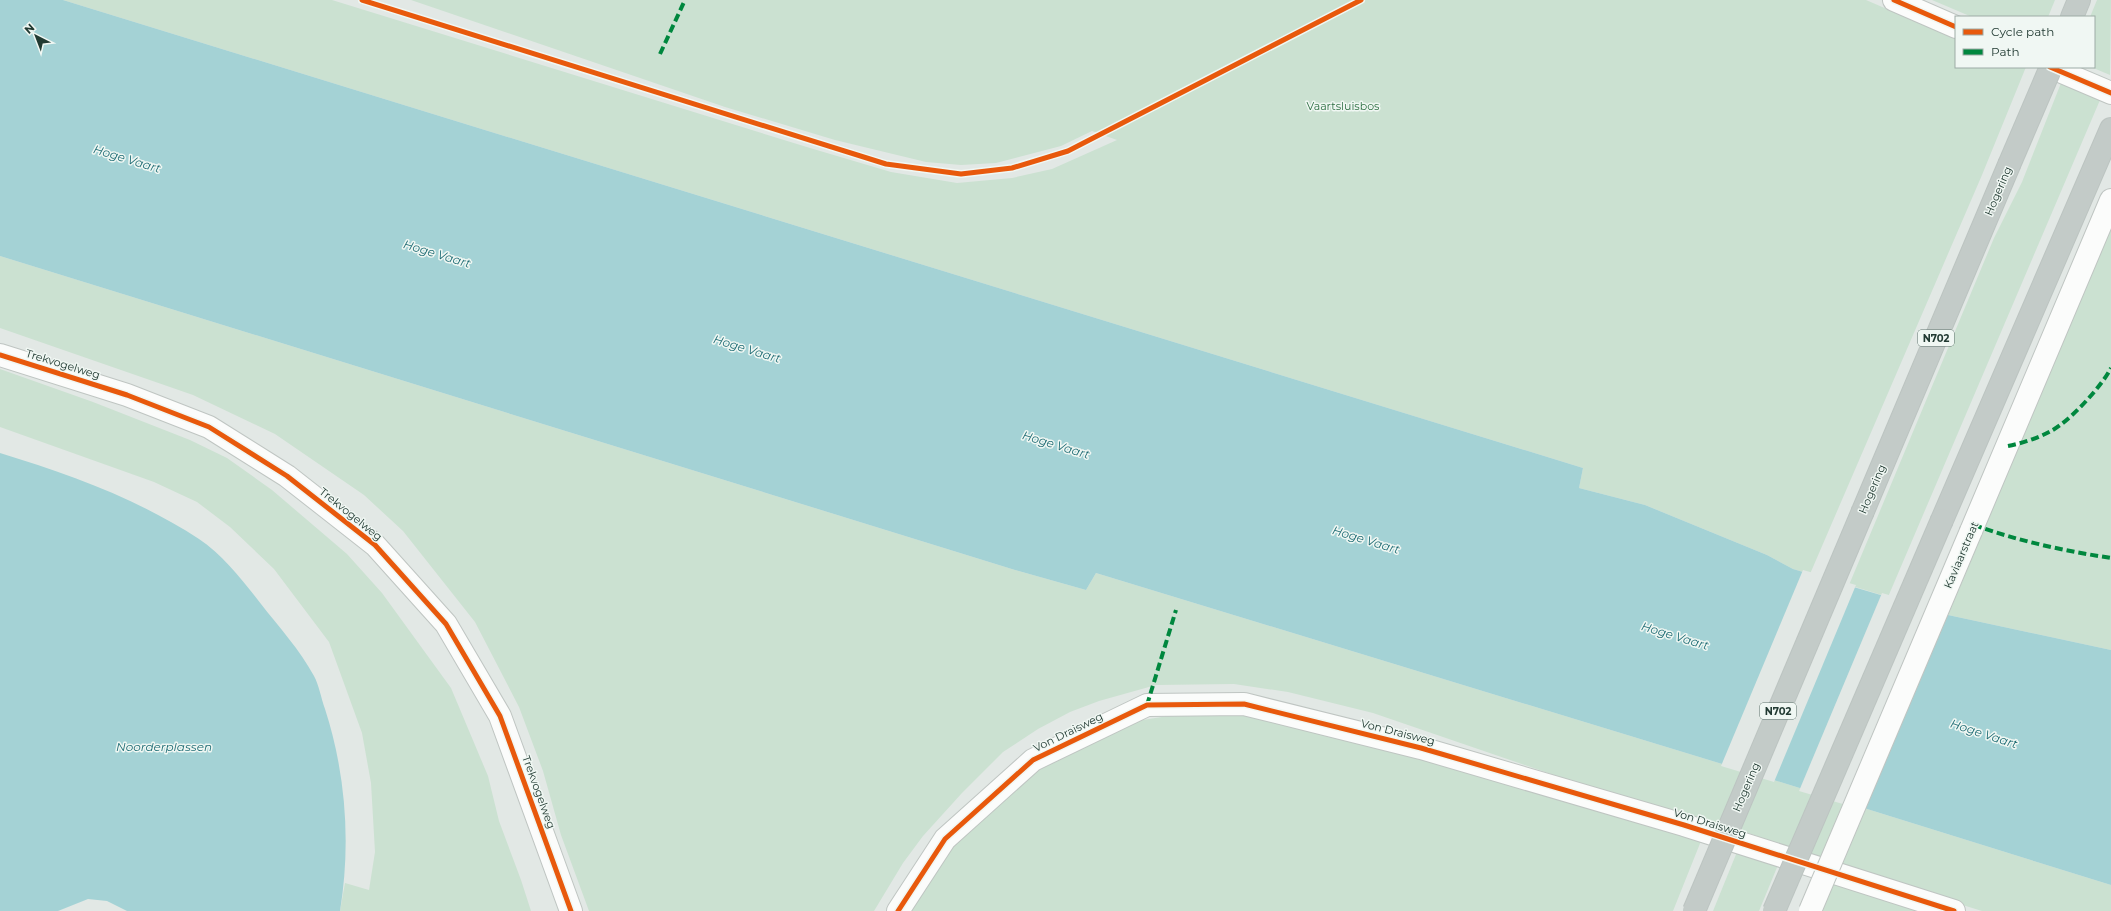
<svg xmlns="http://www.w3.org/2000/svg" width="2111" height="911" viewBox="0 0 2111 911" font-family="Montserrat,sans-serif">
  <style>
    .green { fill: #cbe1d1 }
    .water { fill: #a4d2d5 }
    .pier { fill: #e2e8e5 }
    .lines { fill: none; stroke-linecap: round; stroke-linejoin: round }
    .minor-casing { stroke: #bfc5c2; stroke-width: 24 }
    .trunk-casing { stroke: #bcc4c1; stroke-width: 24 }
    .minor { stroke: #fbfcfb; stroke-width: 22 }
    .trunk { stroke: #c3cbc8; stroke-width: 22 }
    .minor-bridge-casing { stroke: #bfc5c2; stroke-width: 24; stroke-linecap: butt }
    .trunk-bridge-casing { stroke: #bcc4c1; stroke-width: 24; stroke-linecap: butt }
    .minor-bridge { stroke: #fbfcfb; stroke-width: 22 }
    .trunk-bridge { stroke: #c3cbc8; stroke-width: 22 }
    .quiet { stroke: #00873e; stroke-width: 4; stroke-dasharray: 8 4; stroke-linecap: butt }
    .cycleway-casing { stroke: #f0f7f3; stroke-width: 8 }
    .cycleway { stroke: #e8590c; stroke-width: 5 }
    .labels { text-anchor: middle; stroke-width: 3; stroke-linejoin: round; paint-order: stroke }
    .shield { fill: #f0f7f3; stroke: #5f736c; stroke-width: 1 }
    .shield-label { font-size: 10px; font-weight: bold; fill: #213a32 }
    .park-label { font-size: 11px; fill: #2d6f42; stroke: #f0f7f3 }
    .street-label { font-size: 11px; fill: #213a32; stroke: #f0f7f3 }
    .water-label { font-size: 12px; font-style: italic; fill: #1e6c74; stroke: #f0f7f3 }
  </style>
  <rect width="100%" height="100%" fill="#e2e8e5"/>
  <g class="green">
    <polygon points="63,0 332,0 810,148 891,172 957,183 1012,178 1052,169 1117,140 1092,131 1061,146 996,163 961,165 926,162 835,140 725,107 411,0 1866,0 1917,22 1956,37 1956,67 2026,67 1982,175 1810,574 1793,569 1767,555 1645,505 1579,488 1583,468"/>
    <polygon points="1932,0 2055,0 2048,17 1972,17"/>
    <polygon points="2097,0 2111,0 2110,75 2091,67 2094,67 2094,17 2090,17"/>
    <polygon points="2061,83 2100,100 1888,597 1849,585 1994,238 2022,182"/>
    <polygon points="2111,229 2111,650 1948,615"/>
    <polygon points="0,256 1015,570 1086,590 1096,573 1732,767 2111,885 2111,911 1982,911 1846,869 1746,832 1618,797 1373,713 1288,692 1234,684 1156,685 1099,701 1070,712 1038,729 1003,752 962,793 923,836 903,863 874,911 589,911 561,835 543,771 519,707 475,622 403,531 364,495 275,434 193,395 0,328"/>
    <polygon points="0,369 93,402 190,440 227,458 272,490 347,554 382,593 451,688 488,776 499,821 521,880 531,911 340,911 345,883 369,890 375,852 371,783 362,733 329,642 274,569 230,527 197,502 154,482 0,427"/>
    <polygon points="1206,710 1260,715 1324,728 1701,841 1673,911 898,911 995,791 1130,722"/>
    <polygon points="1737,852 1778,865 1759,911 1713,911"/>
    <polygon points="1833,883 1918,911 1821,911"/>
  </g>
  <g class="water">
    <polygon points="0,0 63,0 1583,468 1579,488 1645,505 1767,555 1793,569 1948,615 2111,650 2111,885 1732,767 1096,573 1086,590 1015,570 0,256"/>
    <path d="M0,453C69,474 138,499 199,539C223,555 243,581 261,604C279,627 300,650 314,676C319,685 321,698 325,709C346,774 351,844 340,911H127L107,901L88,899L58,911H0Z"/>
  </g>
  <g class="pier">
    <polygon points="1803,570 1856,585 1774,782 1721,766"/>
    <polygon points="1882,593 1947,612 1863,810 1799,791"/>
  </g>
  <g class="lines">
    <g class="minor-casing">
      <g id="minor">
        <polyline points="1894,0 1956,27"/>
        <polyline points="2050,67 2111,93"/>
        <polyline points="0,355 127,395 209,427 287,476 375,545 446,624 500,716 571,911"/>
        <polyline points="1971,531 2111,200"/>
        <polyline points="898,911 945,839 1033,760 1147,705 1244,704 1421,748 1684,825 1954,911"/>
      </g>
    </g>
    <g class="trunk-casing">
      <g id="trunk">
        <polyline points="2072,17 2079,0"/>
        <polyline points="1863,511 2009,165"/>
        <polyline points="1942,520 2111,129"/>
      </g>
    </g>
    <use href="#minor" class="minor"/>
    <use href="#trunk" class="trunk"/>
    <g class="minor-bridge-casing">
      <polyline id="minor-bridge" points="1810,911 1971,531"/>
    </g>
    <g class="trunk-bridge-casing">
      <g id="trunk-bridge">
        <polyline points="2009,165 2051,67"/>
        <polyline points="1694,911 1863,511"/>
        <polyline points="1774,911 1942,520"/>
      </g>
    </g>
    <use href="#minor-bridge" class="minor-bridge"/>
    <use href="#trunk-bridge" class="trunk-bridge"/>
    <g class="quiet">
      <polyline points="660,54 685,0"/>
      <path d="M2008,446C2023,443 2038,438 2051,431C2070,421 2102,386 2111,368"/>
      <path d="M1974,525C2018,541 2065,551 2111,558"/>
      <polyline points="1147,705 1176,610"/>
    </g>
    <g class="cycleway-casing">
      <g id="cycleway">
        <polyline points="362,0 886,164 961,174 1012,168 1068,151 1361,0"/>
        <polyline points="1894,0 1956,27"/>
        <polyline points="2050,67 2111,93"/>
        <polyline points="0,355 127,395 209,427 287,476 375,545 446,624 500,716 571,911"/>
        <polyline points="898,911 945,839 1033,760 1147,705 1244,704 1421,748 1684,825 1954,911"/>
      </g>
    </g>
    <use href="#cycleway" class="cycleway"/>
  </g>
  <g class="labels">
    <g class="shield">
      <rect x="1918" y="330" width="36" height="16" rx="3"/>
      <rect x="1760" y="703" width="36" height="16" rx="3"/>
    </g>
    <g class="shield-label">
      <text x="1936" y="342">N702</text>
      <text x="1778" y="715">N702</text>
    </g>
    <g class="park-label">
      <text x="1343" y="110">Vaartsluisbos</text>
    </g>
    <g class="street-label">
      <text transform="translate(1998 191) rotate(-67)" y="4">Hogering</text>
      <text transform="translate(63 364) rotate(17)" y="4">Trekvogelweg</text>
      <text transform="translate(1872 489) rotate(-67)" y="4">Hogering</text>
      <text transform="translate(351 514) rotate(39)" y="4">Trekvogelweg</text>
      <text transform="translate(1961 555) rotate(-67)" y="4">Kaviaarstraat</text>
      <text transform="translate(1068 732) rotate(-26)" y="4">Von Draisweg</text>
      <text transform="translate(1398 732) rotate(14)" y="4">Von Draisweg</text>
      <text transform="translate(1746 787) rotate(-67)" y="4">Hogering</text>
      <text transform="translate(539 792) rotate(70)" y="4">Trekvogelweg</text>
      <text transform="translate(1710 823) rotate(17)" y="4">Von Draisweg</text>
    </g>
    <g class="water-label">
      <text transform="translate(127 159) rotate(17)" y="4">Hoge Vaart</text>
      <text transform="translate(437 254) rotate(17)" y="4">Hoge Vaart</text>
      <text transform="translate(747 349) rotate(17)" y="4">Hoge Vaart</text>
      <text transform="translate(1056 445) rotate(17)" y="4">Hoge Vaart</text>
      <text transform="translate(1366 540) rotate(17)" y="4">Hoge Vaart</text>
      <text transform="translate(1675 636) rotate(17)" y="4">Hoge Vaart</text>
      <text transform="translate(1984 734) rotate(18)" y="4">Hoge Vaart</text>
      <text x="164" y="751">Noorderplassen</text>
    </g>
  </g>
  <rect x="1955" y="16" width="140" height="52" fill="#f0f7f3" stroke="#9daba6"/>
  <rect x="1963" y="29" width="20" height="6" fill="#e8590c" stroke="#9daba6"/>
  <text x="1991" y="36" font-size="12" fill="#213a32">Cycle path</text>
  <rect x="1963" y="49" width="20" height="6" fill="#00873e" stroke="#9daba6"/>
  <text x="1991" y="56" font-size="12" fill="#213a32">Path</text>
  <g transform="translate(36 36) rotate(318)" stroke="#f0f7f3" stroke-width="3" paint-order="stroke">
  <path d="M0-3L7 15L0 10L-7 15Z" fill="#213a32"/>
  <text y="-6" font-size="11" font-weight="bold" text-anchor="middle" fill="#213a32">N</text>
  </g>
</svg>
